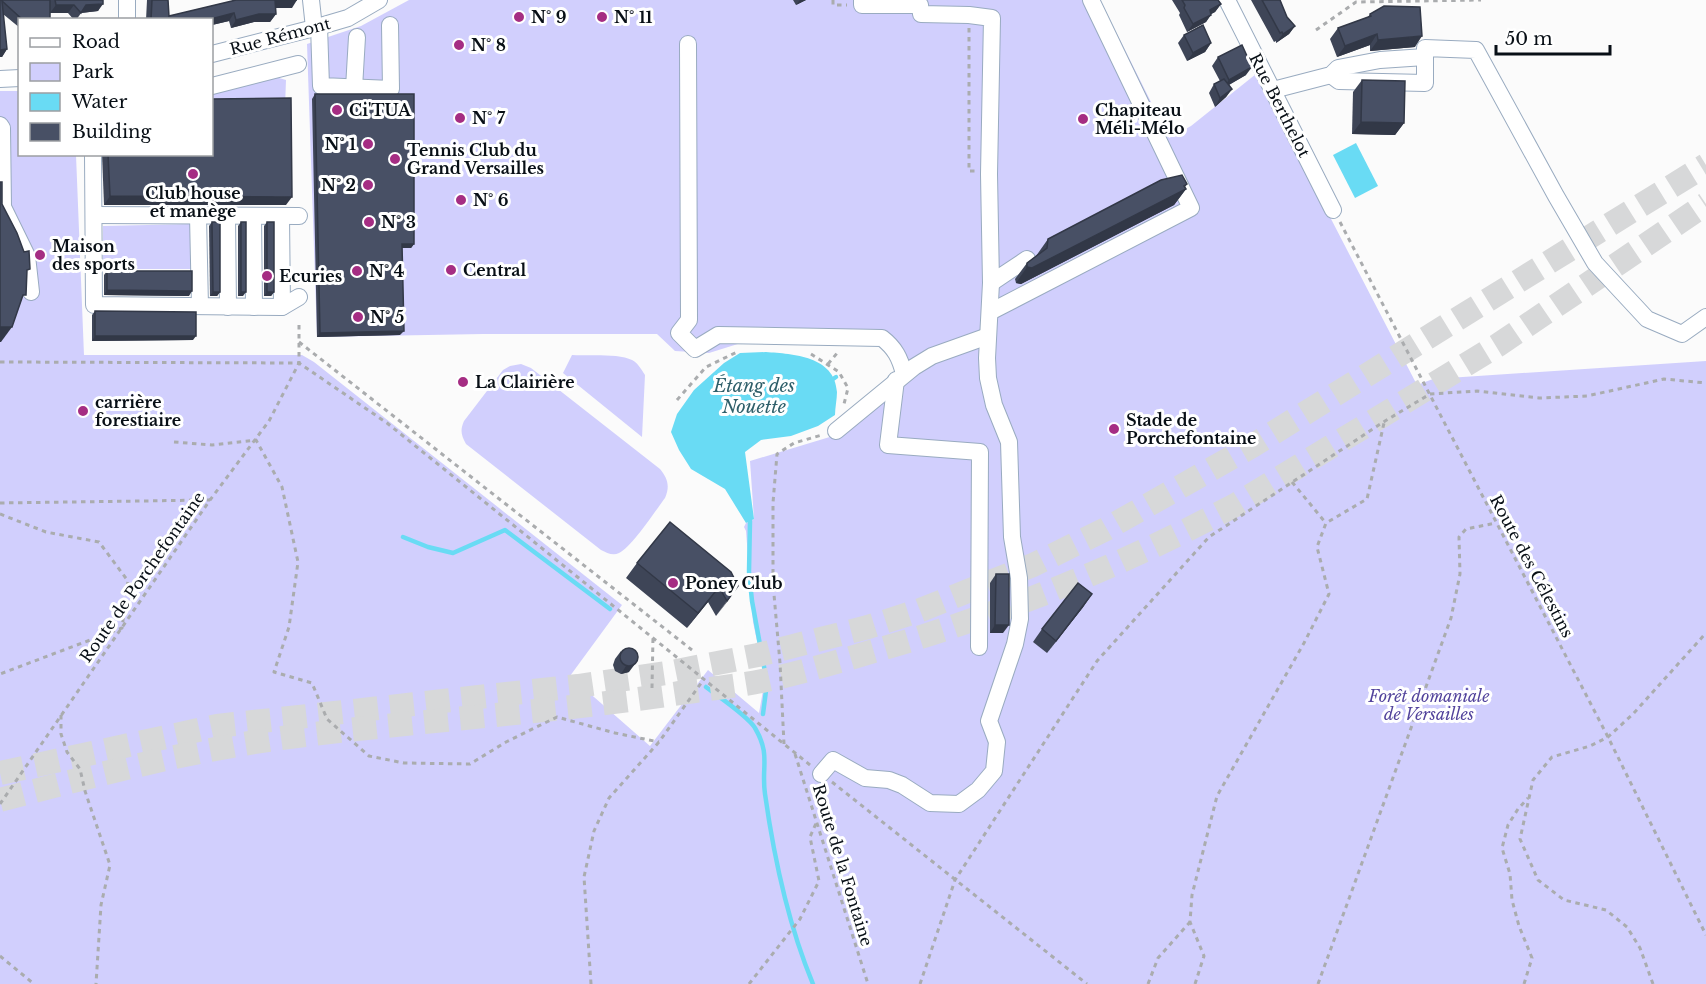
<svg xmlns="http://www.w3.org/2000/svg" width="1706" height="984" viewBox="0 0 1706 984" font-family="'Libre Baskerville',serif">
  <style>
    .green { fill: #d1cffd }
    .water { fill: #69dbf4 }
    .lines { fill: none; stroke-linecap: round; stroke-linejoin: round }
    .stream { stroke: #69dbf4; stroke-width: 4.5 }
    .highway-tunnel { stroke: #d7d8d9; stroke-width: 24; stroke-dasharray: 24 12; stroke-linecap: butt }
    .minor-casing { stroke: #99abc0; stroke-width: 18 }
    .path { stroke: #aaacae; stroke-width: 3; stroke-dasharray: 4.5 4.5; stroke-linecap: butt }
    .minor { stroke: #fff; stroke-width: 16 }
    .wall { fill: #3e4557 }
    .shaded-wall { fill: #323847 }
    .building { fill: #485065; stroke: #323847; stroke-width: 1.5 }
    .poi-dot { fill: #a52d83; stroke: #fff; stroke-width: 2 }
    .labels { text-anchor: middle; stroke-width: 6; stroke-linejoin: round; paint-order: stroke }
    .poi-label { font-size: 16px; font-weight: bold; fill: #080f16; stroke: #fff; text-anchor: start }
    .street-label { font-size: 16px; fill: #080f16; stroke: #fff }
    .park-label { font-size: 16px; font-style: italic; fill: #52439c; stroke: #fff }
    .water-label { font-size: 18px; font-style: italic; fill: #2f5f6a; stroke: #fff }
  </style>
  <rect width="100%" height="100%" fill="#fbfbfb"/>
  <g class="green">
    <polygon points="409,0 1100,0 1169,138 1191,126 1256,74 1417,385 1433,379 1706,361 1706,984 0,984 0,91 19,91 20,154 76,155 84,355 302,355 314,362 622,605 570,676 650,746 708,670 759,713 765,679 753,622 746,531 744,527 746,523 754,519 750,461 833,436 891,395 897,363 879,341 757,338 709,353 675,351 657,334 483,334 317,337 307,44 361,26"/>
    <polygon points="269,75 286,80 285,107 212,107 212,91"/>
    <polygon points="192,224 193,269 103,269 103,226"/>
    <path d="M572,355C588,356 619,353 632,360C638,363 641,369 645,375L642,437L563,373Z"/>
    <path d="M521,364L531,368L660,469C668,479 670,486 665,498C656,510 631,548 619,553C613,556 607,553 601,550L466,444C461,435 460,430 464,421L503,370L510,366Z"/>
  </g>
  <g class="water">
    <polygon points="1356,143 1378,186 1355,198 1333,155"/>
    <path d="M766,352C793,354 835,356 837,392C837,399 835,408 835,415L818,426L791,436L761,440L745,452L754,519L746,523L725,489L691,469L679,450L671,432L677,414L694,390L724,363L740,353Z"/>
  </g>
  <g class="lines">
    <g class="stream">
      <polyline points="833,379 836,377"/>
      <polyline points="750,521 749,572 752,601 767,683 763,714"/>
      <polyline points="403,537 428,547 453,553 505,530 610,609"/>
      <path d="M706,687C718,696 749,717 755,728C771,755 761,767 765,794C774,858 788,924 813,984"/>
    </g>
    <g class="highway-tunnel">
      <polyline points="0,773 217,726 578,686 667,673 758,655 868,627 918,611 1033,565 1106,529 1252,446 1706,165"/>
      <path d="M0,800C96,775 191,750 289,737C415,721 541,713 667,695C698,690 731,687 762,681C800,673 837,662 874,651C1000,615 1122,566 1237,504L1498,345L1706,204"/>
    </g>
    <g class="minor-casing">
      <g id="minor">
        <polyline points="311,0 314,28"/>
        <polyline points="862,0 862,5 920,5 921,14 969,15 992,18 989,174 991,283 1027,259"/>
        <polyline points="1227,0 1333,210"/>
        <polyline points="127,20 127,0"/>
        <polyline points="319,26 321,86 391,89 390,25"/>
        <path d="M688,44L689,320L679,333L695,349L718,335L882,338C895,348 900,358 904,374"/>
        <polyline points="212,54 314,28 348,18 379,0"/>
        <polyline points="1331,75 1339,81 1425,83 1425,48 1476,50 1556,196 1595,263 1647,319 1682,334 1706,317"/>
        <polyline points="0,79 20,78"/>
        <polyline points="212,86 298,64"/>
        <polyline points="354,88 357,37"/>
        <polyline points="1273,90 1331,75 1338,68 1380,60 1425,57"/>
        <polyline points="0,125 2,128 3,207 27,256 31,292"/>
        <polyline points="93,154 94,305 282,307 299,297"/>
        <polyline points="94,215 299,216"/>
        <polyline points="198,216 200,306"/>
        <polyline points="227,216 228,307"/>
        <polyline points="253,216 254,307"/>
        <polyline points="281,216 282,307"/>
        <polyline points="990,312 1191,208 1091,0"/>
        <polyline points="896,380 888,445 980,452 979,647"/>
        <polyline points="836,431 914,367 932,356 988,336"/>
        <polyline points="821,774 833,760 865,778 889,780 902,785 930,803 959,804 978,790 994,771 997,742 989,721 1015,644 1020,619 1019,578 1012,537 1009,442 994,405 988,378 987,358 991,283"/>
      </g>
    </g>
    <g class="path">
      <polyline points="833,0 833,5 847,5"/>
      <polyline points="969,28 969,171 975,171"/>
      <polyline points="1316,30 1356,2 1481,0"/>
      <polyline points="1340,222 1608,737 1706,935"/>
      <polyline points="299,342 692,650"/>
      <polyline points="811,354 839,372 848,388 844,404"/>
      <polyline points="0,362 299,363 387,423 810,765"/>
      <polyline points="828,364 838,352"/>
      <polyline points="677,400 706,367 737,352"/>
      <polyline points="174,442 212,445 256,440 282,487 298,562 289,627 274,672 312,683 327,719 369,756 404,763 470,764 506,742 557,717 615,733 659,742"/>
      <polyline points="1292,482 1325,522"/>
      <polyline points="0,503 210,500"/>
      <polyline points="0,514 46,532 99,542 128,581 122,628 0,674"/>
      <polyline points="652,688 653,637"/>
      <polyline points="61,715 61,734 67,752 80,769 85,791 110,865 101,905 96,984"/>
      <polyline points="784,744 780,663 773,583 773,503 777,454 794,443 822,435"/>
      <polyline points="795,754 868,984"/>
      <polyline points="832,782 1087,984"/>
      <polyline points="0,804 210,500 269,421 299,363 299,322"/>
      <polyline points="0,956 34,984"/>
      <polyline points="591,984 584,877 594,831 609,798 659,742 704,679"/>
      <polyline points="749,984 800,919 819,881 810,837 817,821"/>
      <polyline points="920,984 955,880 1097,661 1209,537 1385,421 1430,394 1477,391 1539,398 1587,396 1664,379 1706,383"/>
      <polyline points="1148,984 1158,958 1190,922"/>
      <polyline points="1195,984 1204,956 1190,922 1192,895 1217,796 1304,643 1329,594 1317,547 1326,523 1367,499 1384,423"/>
      <polyline points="1318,984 1451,618 1460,574 1459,537 1466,529 1496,523"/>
      <polyline points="1524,984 1532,958 1519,926 1512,900 1510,874 1502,848 1508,825 1518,809 1528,798"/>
      <polyline points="1653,984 1640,948 1627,927 1606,910 1564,900 1538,880 1520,839 1533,780 1552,757 1590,746 1608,737 1633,714 1706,633"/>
    </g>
    <use href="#minor" class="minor"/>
  </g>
  <g class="wall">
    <polygon points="0,0 103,0 98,11 81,13 76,20 74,20 68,13 50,13 50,20 20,20 20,28 3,14 7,49 2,57"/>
    <polygon points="147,0 168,0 169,16 236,0 292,8 275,8 276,14 270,22 254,22 231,28 229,21 212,25 212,20 146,20"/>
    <polygon points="793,0 806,0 796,5"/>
    <polygon points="1172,0 1218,0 1221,4 1215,12 1211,14 1206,22 1187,32 1179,15 1180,13"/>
    <polygon points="1251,0 1280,0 1287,17 1295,26 1289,34 1276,43 1276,41 1274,42"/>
    <polygon points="1370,14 1415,47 1370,51 1370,45 1337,57 1330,39 1338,28 1368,17"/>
    <polygon points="1184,35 1211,43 1205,52 1187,61 1178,43"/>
    <polygon points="1218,57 1246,75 1229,85 1232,89 1226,97 1215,107 1209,93 1214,84 1220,81 1212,66"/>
    <polygon points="1362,80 1404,123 1395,135 1352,134 1353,92"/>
    <polygon points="315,94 414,244 411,248 402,248 400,335 317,337 312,99"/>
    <polygon points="102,154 212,154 286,205 104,205"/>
    <polygon points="1187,184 1185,187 1186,189 1174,205 1021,284 1016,283 1015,279 1027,263 1036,256 1048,239"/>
    <polygon points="212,222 220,292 217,296 210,296 209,226"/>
    <polygon points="241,222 243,296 238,296 238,226"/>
    <polygon points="267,222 274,292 271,296 264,296 264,226"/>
    <polygon points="107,271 189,296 104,295 104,275"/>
    <polygon points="95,311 193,340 92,341 92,315"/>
    <polygon points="637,563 738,586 716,616 708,602 687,628 626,578"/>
    <polygon points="996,574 1003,633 990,633 990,583"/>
    <polygon points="1084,606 1047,653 1033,642 1042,629"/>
    <polygon points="621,651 629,672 621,674 615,671 613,665 615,659"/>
  </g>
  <g class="shaded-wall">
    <polygon points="275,0 297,0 292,8 270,8"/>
    <polygon points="800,0 806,0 796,5"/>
    <polygon points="103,4 98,11 81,13 76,20 86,5"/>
    <polygon points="1221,4 1215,12 1204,18 1210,10"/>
    <polygon points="56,5 74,5 68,13 50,13"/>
    <polygon points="234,13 229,21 212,25 212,20 207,20"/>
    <polygon points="259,14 276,14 270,22 254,22 231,28 236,20"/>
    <polygon points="1211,15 1206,22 1187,32 1193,24"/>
    <polygon points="1295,26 1289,34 1276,43 1283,34"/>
    <polygon points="1377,34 1370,45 1337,57 1345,46"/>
    <polygon points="1422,36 1415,47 1370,51 1378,40"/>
    <polygon points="1211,43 1205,52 1187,61 1193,53"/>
    <polygon points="7,49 2,57 0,57 0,50"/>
    <polygon points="1252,67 1246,75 1223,88 1229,80"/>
    <polygon points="1232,89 1226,97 1215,107 1220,98"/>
    <polygon points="1361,122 1404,123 1395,135 1352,134"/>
    <polygon points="1187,184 1182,190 1186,189 1174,205 1021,284 1016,283 1027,267"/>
    <polygon points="110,196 292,197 286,205 104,205"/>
    <polygon points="402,244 414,244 411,248 399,248"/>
    <polygon points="107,290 192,291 189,296 104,295"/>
    <polygon points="213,292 220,292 217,296 210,296"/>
    <polygon points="241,292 246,292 243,296 238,296"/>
    <polygon points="267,292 274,292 271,296 264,296"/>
    <polygon points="0,327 12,327 1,342 0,342"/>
    <polygon points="404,331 400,335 317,337 320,333"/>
    <polygon points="95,336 196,336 193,340 92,341"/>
    <polygon points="738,586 727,602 716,616"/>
    <polygon points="719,587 708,602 687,628 698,613"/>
    <polygon points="1092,594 1084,606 1047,653 1056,641"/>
    <polygon points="995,625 1009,625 1003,633 990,633"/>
    <polygon points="635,664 629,672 621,674 626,666"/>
  </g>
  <g class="building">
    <polygon points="0,0 50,0 50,20 23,20 2,1 7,49 0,50"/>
    <polygon points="55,0 103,0 103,4 86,5 81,13 74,5 56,5"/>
    <polygon points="152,0 168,0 169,16 236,0 297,0 275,0 276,14 259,14 236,20 234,13 207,20 151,20"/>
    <polygon points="1182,0 1218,0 1221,4 1210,10 1211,15 1193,24 1184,8 1185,5"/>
    <polygon points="1262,0 1280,0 1287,17 1295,26 1283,34 1282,32 1280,33"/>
    <polygon points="1384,6 1420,7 1422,36 1378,40 1377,34 1345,46 1338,28 1371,16 1370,14"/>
    <polygon points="1203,25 1211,43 1193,53 1184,35"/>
    <polygon points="1242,45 1252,67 1229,80 1218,57"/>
    <polygon points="1224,79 1232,89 1220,98 1214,84"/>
    <polygon points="1362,80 1405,81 1404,123 1361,122"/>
    <polygon points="315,94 414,94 414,244 402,244 404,331 320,333"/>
    <polygon points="291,98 292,197 110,196 108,154 212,154 212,99"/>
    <polygon points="1182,175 1187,184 1184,186 1186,189 1032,268 1027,267 1027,263 1047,248 1048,239 1161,180"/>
    <polygon points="0,182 2,182 2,204 17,233 24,252 29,251 30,269 27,270 26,295 23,295 12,327 0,327"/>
    <polygon points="212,222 220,222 220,292 213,292"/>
    <rect x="241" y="222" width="5" height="70"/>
    <rect x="267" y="222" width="7" height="70"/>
    <polygon points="107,271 192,271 192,291 107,290"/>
    <polygon points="95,311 196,312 196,336 95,336"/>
    <polygon points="670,522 731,572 738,586 727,601 719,587 698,613 637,563"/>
    <polygon points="996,574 1009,574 1009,625 995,625"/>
    <polygon points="1078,583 1092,594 1056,641 1042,629"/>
    <circle cx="629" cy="657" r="9"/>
  </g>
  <g class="poi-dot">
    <circle cx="519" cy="17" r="6"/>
    <circle cx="602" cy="17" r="6"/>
    <circle cx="459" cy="45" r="6"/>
    <circle cx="337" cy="110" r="6"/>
    <circle cx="460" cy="118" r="6"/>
    <circle cx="1083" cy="119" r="6"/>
    <circle cx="368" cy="144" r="6"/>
    <circle cx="395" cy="159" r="6"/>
    <circle cx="193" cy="174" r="6"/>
    <circle cx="368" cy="185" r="6"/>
    <circle cx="461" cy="200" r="6"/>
    <circle cx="369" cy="222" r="6"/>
    <circle cx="40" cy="255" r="6"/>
    <circle cx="451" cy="270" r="6"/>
    <circle cx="357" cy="271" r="6"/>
    <circle cx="267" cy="276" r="6"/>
    <circle cx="358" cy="317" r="6"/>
    <circle cx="463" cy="382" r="6"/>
    <circle cx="83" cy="411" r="6"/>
    <circle cx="1114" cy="429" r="6"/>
    <circle cx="673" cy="583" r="6"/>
  </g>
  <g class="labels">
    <g class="poi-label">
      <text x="531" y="23">N° 9</text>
      <text x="614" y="23">N° 11</text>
      <text x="471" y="51">N° 8</text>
      <text x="349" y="116">Ci'TUA</text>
      <text x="1095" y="116">Chapiteau<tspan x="1095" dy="18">Méli-Mélo</tspan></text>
      <text x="472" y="124">N° 7</text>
      <text x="356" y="150" text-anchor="end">N° 1</text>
      <text x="407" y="156">Tennis Club du<tspan x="407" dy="18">Grand Versailles</tspan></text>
      <text x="356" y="191" text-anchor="end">N° 2</text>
      <text x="193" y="199" text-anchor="middle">Club house<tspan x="193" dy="18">et manège</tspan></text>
      <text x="473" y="206">N° 6</text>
      <text x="381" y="228">N° 3</text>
      <text x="52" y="252">Maison<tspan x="52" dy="18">des sports</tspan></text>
      <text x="463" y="276">Central</text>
      <text x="369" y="277">N° 4</text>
      <text x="279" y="282">Ecuries</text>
      <text x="370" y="323">N° 5</text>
      <text x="475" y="388">La Clairière</text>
      <text x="95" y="408">carrière<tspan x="95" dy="18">forestiaire</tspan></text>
      <text x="1126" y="426">Stade de<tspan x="1126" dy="18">Porchefontaine</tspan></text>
      <text x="685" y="589">Poney Club</text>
    </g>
    <g class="street-label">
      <text transform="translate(280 36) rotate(-15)" y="6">Rue Rémont</text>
      <text transform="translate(1280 105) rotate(63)" y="6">Rue Berthelot</text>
      <text transform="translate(1532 566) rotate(62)" y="6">Route des Célestins</text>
      <text transform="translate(142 577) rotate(-55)" y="6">Route de Porchefontaine</text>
      <text transform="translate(843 865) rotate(73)" y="6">Route de la Fontaine</text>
    </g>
    <g class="park-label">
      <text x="1429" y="702">Forêt domaniale<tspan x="1429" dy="18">de Versailles</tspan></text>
    </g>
    <g class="water-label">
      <text x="754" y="392">Étang des<tspan x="754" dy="21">Nouette</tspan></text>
    </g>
  </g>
  <rect x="18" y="18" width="195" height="138" fill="#ffffff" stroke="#9c9fa2" stroke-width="1.5"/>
  <rect x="30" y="38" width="30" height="9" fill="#ffffff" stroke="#9c9fa2" stroke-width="1.5"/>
  <text x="72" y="48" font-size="18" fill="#080f16">Road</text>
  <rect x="30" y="63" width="30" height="18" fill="#d1cffd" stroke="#9c9fa2" stroke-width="1.5"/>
  <text x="72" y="78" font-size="18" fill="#080f16">Park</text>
  <rect x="30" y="93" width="30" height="18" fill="#69dbf4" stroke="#9c9fa2" stroke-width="1.5"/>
  <text x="72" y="108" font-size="18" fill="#080f16">Water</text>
  <rect x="30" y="123" width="30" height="18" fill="#485065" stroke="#9c9fa2" stroke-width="1.5"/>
  <text x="72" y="138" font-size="18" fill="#080f16">Building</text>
  <path d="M1496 45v9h114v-9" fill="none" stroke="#080f16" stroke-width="3"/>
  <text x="1505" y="45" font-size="18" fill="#080f16" stroke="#ffffff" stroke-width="4.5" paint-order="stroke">50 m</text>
</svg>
